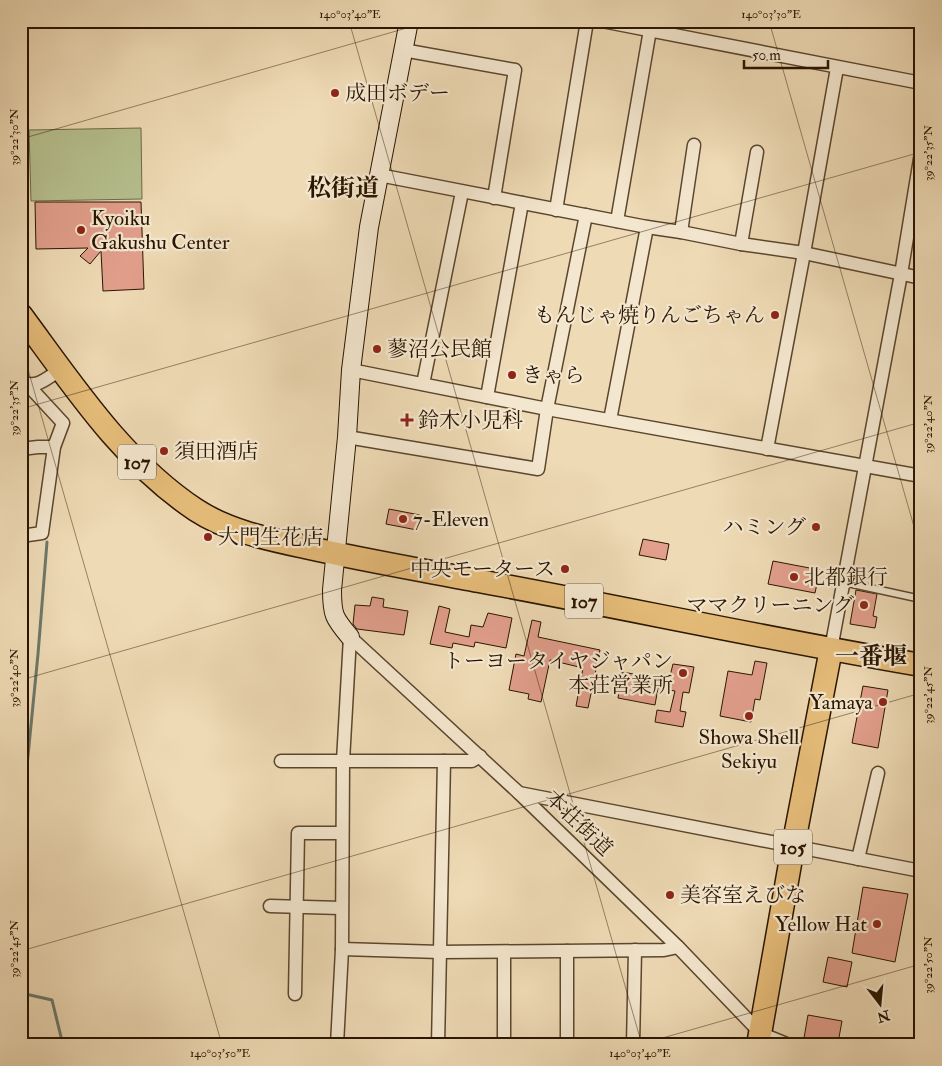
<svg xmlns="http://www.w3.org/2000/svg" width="942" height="1066" viewBox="0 0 942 1066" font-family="'IM FELL Double Pica','Noto Serif JP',serif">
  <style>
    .green { fill: #b6c08f; stroke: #706a48 }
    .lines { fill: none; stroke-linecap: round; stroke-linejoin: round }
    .stream { stroke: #6c786a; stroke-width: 3 }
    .building { fill: #e29f8c; stroke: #291500 }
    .lane-casing { stroke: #5a462d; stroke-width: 9 }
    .street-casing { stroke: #5a462d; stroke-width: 15 }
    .secondary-casing { stroke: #291500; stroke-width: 20 }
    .highway-casing { stroke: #291500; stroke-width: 25 }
    .lane { stroke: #f4e7cf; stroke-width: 6 }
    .street { stroke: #f4e7cf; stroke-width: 12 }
    .secondary { stroke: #f4e7cf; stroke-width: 18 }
    .highway { stroke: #e7bd7a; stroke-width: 22 }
    .ticks { fill: none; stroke: #291500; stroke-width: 1; stroke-opacity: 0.45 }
    .poi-dot { fill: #8f2418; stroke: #f4e7cf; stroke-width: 2 }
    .labels { text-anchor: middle; stroke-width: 4.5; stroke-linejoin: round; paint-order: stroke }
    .shield { fill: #f4e7cf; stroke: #66543e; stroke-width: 1 }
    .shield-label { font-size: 20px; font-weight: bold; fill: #291500 }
    .poi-label { font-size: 21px; fill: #291500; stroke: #f4e7cf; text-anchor: start }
    .street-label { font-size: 21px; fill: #291500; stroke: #f4e7cf }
    .quarter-label { font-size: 24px; font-weight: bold; fill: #291500; stroke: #f4e7cf }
    .neatline { fill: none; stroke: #291500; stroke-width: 2 }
    .ticks-label { font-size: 12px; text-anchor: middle; fill: #291500 }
  </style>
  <rect width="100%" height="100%" fill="#eedab5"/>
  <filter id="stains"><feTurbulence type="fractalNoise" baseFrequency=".004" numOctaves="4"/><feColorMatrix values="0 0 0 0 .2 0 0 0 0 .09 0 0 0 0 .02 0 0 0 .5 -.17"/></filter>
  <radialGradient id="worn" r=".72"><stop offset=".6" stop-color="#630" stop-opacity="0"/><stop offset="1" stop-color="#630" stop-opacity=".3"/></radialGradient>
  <polygon class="green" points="141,128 142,199 31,201 29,130"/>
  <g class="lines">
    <g class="stream">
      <polyline points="21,827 38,654 47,542"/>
      <polyline points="21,993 52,1000 63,1045"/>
    </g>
  </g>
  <g class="building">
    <polygon points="35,202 141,202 144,289 103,291 101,251 90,264 80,256 88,248 36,249"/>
    <polygon points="389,509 420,515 417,530 386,524"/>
    <polygon points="643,539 669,544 666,560 639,555"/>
    <polygon points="773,561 820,570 815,593 768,584"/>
    <polygon points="856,590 877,594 873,616 877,617 875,628 850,624"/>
    <polygon points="372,597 384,599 383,607 408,611 404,635 357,629 353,624 355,605 370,606"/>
    <polygon points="439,606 450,609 445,632 469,637 471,625 483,627 488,613 512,618 506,648 475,642 474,647 453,643 452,648 430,644"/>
    <polygon points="532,620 541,622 538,637 600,650 588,708 576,706 583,668 550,660 541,702 528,699 529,694 509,690 516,654 524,656"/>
    <polygon points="755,661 767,663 760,700 755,699 751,722 720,716 728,671 752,675"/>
    <polygon points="673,664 694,667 689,693 683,692 680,711 686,712 683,727 655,722 657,710 670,712 675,691 658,688 655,705 618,698 622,672 669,680"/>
    <polygon points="863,686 888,690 878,748 852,743"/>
    <polygon points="863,887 908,894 895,962 852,953"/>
    <polygon points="828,957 852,962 847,987 823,982"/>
    <polygon points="808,1015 842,1021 838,1043 804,1038"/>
  </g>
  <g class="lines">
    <g class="lane-casing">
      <polyline id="lane" points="843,582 921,599"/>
    </g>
    <g class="street-casing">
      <g id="street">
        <polyline points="602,21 921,83"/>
        <polyline points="403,50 515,70 494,198"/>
        <polyline points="379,175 647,227 681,232 741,244 804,253 921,278"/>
        <polyline points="556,210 587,21"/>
        <polyline points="617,221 650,30"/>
        <polyline points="681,232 694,145"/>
        <polyline points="741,244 757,152"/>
        <polyline points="351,370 547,409 921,476"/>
        <path d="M23,382C36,390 50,376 61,369"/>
        <polyline points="423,384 462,192"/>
        <polyline points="487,397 522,203"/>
        <polyline points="610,420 647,227"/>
        <polyline points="347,437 538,469 547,409 586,215"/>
        <polyline points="21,449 38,447 54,447"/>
        <polyline points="767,449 804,253 837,68"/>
        <polyline points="21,536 42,533 54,447 63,423 27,384"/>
        <polyline points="350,637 519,793 678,947 772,1045"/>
        <polyline points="831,649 901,274 921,153"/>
        <polyline points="281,761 472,761 480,756"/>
        <polyline points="519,793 921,871"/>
        <polyline points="858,859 878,773"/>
        <polyline points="270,906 341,908"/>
        <polyline points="342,949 440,952 664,950 678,947"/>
        <polyline points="504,952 504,1045"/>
        <polyline points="295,994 298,833 342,833"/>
        <polyline points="767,1036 789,1045"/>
        <polyline points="337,1045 342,949 343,761 350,637"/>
        <polyline points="438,1045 444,761"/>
        <polyline points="567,1045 567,951"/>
        <polyline points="633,1045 635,950"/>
      </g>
    </g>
    <g class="secondary-casing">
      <path id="secondary" d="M350,637C334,618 332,615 332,590L347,437L351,370L369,227L409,21"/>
    </g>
    <g class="highway-casing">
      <g id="highway">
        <path d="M21,315C73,385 122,461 196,510C228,531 268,539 305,547C363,560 421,570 479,581C626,608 773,640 921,665"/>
        <polyline points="758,1045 793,847 831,649"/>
      </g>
    </g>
    <use href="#lane" class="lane"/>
    <use href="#street" class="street"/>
    <use href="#secondary" class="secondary"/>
    <use href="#highway" class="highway"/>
  </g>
  <path class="ticks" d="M349,21L642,1045M769,21L921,551M21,139L431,21M21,345L222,1045M21,409L921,152M21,680L921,422M21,951L921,693M638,1045L921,964"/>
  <g class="poi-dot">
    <circle cx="335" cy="93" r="5"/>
    <circle cx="81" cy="230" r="5"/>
    <circle cx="775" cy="315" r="5"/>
    <circle cx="377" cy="349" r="5"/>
    <circle cx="512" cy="375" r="5"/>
    <path d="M404.5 412.5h5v5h5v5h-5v5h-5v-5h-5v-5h5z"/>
    <circle cx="164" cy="451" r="5"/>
    <circle cx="403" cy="519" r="5"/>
    <circle cx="816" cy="527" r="5"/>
    <circle cx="208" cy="537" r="5"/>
    <circle cx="565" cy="569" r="5"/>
    <circle cx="794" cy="577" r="5"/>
    <circle cx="864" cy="605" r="5"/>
    <circle cx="683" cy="673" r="5"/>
    <circle cx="883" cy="702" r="5"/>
    <circle cx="749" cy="716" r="5"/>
    <circle cx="670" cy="895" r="5"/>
    <circle cx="877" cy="924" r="5"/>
  </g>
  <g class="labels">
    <g class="shield">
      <rect x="118" y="444.5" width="38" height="35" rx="4"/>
      <rect x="565" y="583.5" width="38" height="35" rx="4"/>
      <rect x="774" y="829.5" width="38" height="35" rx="4"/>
    </g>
    <g class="shield-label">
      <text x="137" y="469">107</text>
      <text x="584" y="608">107</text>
      <text x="793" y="854">105</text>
    </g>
    <g class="poi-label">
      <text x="345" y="100">成田ボデー</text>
      <text x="91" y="225">Kyoiku<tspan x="91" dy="24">Gakushu Center</tspan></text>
      <text x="765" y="322" text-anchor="end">もんじゃ焼りんごちゃん</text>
      <text x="387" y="356">蓼沼公民館</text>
      <text x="522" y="382">きゃら</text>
      <text x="418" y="427">鈴木小児科</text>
      <text x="174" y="458">須田酒店</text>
      <text x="413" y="526">7-Eleven</text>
      <text x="806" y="534" text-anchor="end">ハミング</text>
      <text x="218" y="544">大門生花店</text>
      <text x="555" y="576" text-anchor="end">中央モータース</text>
      <text x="804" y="584">北都銀行</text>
      <text x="854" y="612" text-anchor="end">ママクリーニング</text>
      <text x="673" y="668" text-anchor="end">トーヨータイヤジャパン<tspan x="673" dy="24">本荘営業所</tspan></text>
      <text x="873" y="709" text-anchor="end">Yamaya</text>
      <text x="749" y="744" text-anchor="middle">Showa Shell<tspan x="749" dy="24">Sekiyu</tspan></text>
      <text x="680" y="902">美容室えびな</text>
      <text x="867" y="931" text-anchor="end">Yellow Hat</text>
    </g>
    <g class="street-label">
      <text transform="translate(579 823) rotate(44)" y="7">本荘街道</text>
    </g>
    <g class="quarter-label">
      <text x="343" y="196">松街道</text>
      <text x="871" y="664">一番堰</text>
    </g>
  </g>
  <rect width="942" height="1066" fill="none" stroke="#eedab5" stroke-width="55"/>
  <g transform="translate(880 1004) rotate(164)" stroke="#f4e7cf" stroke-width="4" paint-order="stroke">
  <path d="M0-4L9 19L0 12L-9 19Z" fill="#291500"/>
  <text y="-8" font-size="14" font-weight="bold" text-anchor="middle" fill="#291500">N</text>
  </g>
  <path d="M744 60v8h84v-8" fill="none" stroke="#291500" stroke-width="2.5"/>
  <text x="752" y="60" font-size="15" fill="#291500" stroke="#f4e7cf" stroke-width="4" paint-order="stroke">50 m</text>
  <rect x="28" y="28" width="886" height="1010" class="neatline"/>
  <g class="ticks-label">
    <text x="350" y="18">140°03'40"E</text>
    <text x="771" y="18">140°03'30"E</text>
    <text transform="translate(14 137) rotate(-90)" y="4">39°22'30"N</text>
    <text transform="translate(928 153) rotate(-90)" y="4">39°22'35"N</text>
    <text transform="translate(14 408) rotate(-90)" y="4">39°22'35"N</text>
    <text transform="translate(928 424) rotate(-90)" y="4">39°22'40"N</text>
    <text transform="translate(14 678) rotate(-90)" y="4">39°22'40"N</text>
    <text transform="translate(928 695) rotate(-90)" y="4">39°22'45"N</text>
    <text transform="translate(14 949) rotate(-90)" y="4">39°22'45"N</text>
    <text transform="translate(928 965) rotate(-90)" y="4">39°22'50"N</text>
    <text x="220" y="1057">140°03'50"E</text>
    <text x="640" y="1057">140°03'40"E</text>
  </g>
  <rect width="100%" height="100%" filter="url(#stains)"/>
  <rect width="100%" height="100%" fill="url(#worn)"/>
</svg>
